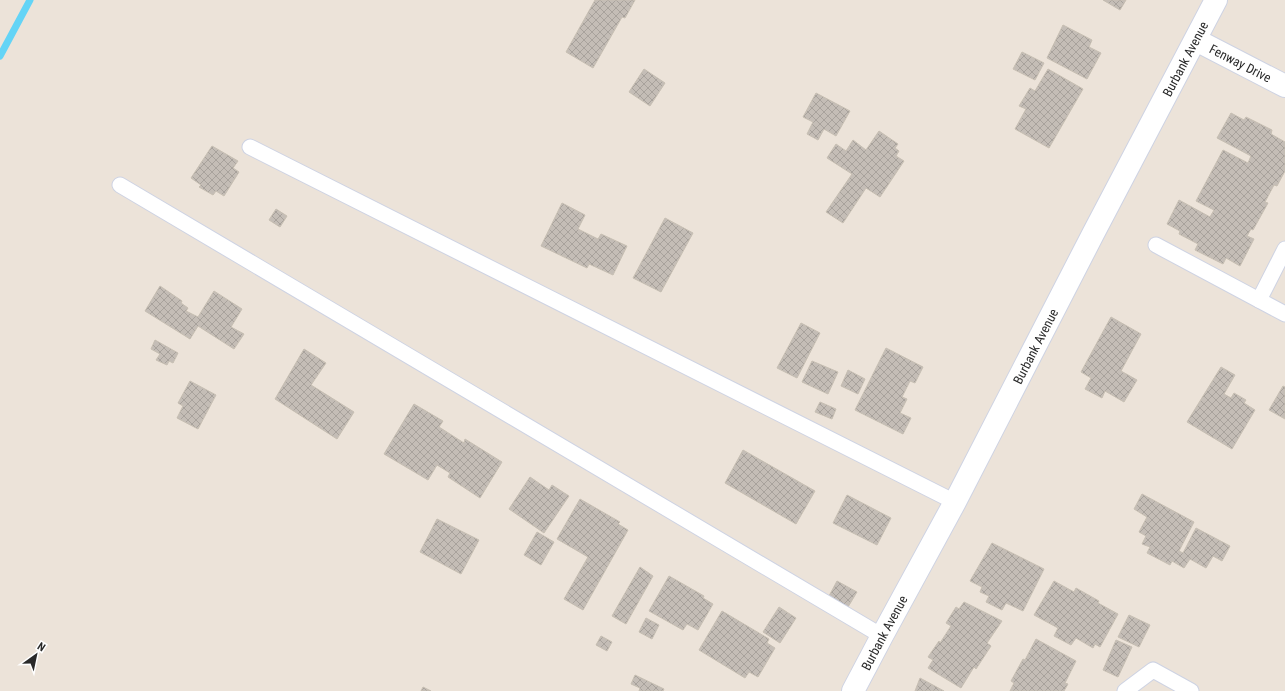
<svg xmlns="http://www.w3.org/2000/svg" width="1285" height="691" viewBox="0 0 1285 691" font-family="'Roboto Condensed',sans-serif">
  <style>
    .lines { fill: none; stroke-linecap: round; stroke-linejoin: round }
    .stream { stroke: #64d4f6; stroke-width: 7 }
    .building { fill: url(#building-cross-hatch); stroke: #c7bfb3 }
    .lane-casing { stroke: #ced3e3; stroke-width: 17 }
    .street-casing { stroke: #ced3e3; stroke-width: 24 }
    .lane { stroke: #fff; stroke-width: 15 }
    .street { stroke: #fff; stroke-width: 22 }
    .labels { text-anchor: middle; stroke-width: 3.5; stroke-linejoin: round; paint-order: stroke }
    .street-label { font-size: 13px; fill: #292929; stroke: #fff }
  </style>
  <defs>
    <pattern id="building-cross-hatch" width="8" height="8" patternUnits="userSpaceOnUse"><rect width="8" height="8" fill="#c4bdb6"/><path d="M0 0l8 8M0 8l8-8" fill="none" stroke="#a8a29c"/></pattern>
  </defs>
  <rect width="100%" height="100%" fill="#ece3d9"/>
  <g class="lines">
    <polyline class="stream" points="0,56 30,0"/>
  </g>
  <g class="building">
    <polygon points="595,0 635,0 625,18 622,17 593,68 566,52"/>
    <polygon points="1103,0 1126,0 1120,10"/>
    <polygon points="1063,25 1092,40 1089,47 1101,53 1087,79 1047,58"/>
    <polygon points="1022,52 1044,63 1035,80 1013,69"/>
    <polygon points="644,69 665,83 650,106 629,92"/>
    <polygon points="1048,69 1083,89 1049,148 1015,129 1026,109 1019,106 1030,88 1035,91"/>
    <polygon points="816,93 850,111 836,136 824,129 818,140 807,134 813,122 803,117"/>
    <polygon points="1231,113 1244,120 1246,117 1272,130 1271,134 1285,142 1285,171 1277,186 1274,185 1265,202 1268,203 1253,230 1251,229 1247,236 1254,239 1240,266 1226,258 1223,264 1195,250 1198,244 1179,234 1180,231 1167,224 1179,200 1210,217 1214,210 1196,201 1223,150 1248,163 1251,156 1217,138"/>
    <polygon points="879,131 898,144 895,148 899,151 896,156 904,161 880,197 866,188 843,223 826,212 852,174 827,158 836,144 846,151 853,140 866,150"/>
    <polygon points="212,146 238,161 233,168 239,172 224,196 216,191 213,195 199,187 201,185 191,178"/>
    <polygon points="562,203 585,215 578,229 598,239 601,234 627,246 613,275 589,264 587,268 541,246"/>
    <polygon points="276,209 287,216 280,227 269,220"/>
    <polygon points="665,218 693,233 661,292 633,278"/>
    <polygon points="160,286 182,301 181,303 188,308 186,311 198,317 214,291 242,309 231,327 244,334 234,349 198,326 190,339 145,311"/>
    <polygon points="1111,317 1141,334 1121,371 1137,380 1124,402 1105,391 1102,398 1085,389 1091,378 1081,372"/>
    <polygon points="801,323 820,333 797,378 777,368"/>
    <polygon points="155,340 178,353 173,363 169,361 167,365 156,360 160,354 151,349"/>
    <polygon points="886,348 923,367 915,383 910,381 902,397 907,399 900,413 911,418 903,434 855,410"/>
    <polygon points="304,349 326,363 311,385 354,412 337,439 275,399"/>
    <polygon points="812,361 838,372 828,394 802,382"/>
    <polygon points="1221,367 1235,375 1224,394 1231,398 1234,393 1246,400 1244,403 1255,410 1232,449 1187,422"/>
    <polygon points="848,370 865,379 858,394 841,386"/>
    <polygon points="190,381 216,395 198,429 177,418 183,406 178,403"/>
    <polygon points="1283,386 1285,387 1285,419 1269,410"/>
    <polygon points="820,402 836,409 832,419 815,412"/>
    <polygon points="414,404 443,421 439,427 464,443 465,439 502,462 480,498 448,477 450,473 437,465 428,480 384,454"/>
    <polygon points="743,450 815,491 796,524 725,483"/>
    <polygon points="530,477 549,490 552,485 569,496 544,533 509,509"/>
    <polygon points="1142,494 1194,522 1179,551 1183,553 1196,528 1230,546 1222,561 1213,556 1206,568 1190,559 1184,568 1172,561 1170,565 1147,553 1150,547 1142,544 1146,536 1139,532 1147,517 1134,509"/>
    <polygon points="847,495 891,518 877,545 833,523"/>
    <polygon points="580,499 620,522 618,524 628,530 583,610 564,599 588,557 557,539"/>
    <polygon points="437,519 479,540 461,574 420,552"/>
    <polygon points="537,532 554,542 541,565 524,555"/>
    <polygon points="992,543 1044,569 1023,611 1006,603 1002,610 986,602 989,596 980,592 982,587 970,581"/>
    <polygon points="640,567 653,576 626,624 612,616"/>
    <polygon points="669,576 704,596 703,598 713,604 698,630 687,624 683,630 649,611"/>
    <polygon points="837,581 857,592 848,607 829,596"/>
    <polygon points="1054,581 1074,592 1076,588 1099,601 1098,603 1118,614 1100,647 1095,644 1093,648 1076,638 1071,645 1054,636 1058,628 1034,615"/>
    <polygon points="964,602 1002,621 987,643 991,646 976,669 974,667 961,688 928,668 933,660 928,657 939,641 940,643 951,626 946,623 956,607 959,609"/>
    <polygon points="779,607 796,618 780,643 763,632"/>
    <polygon points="722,611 769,639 767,643 775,648 758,677 749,672 745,678 699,650"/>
    <polygon points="1129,615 1150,625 1139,647 1118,637"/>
    <polygon points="646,618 659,625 652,639 639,632"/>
    <polygon points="601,636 612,642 607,651 596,645"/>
    <polygon points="1036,639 1076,661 1065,683 1068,684 1064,691 1010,691 1014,683 1011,681 1023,659 1025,660"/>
    <polygon points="1116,640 1132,647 1118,677 1103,670"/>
    <polygon points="635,675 664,689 663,691 639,691 640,688 631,684"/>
    <polygon points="920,678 944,691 915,691"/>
    <polygon points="423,687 431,691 421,691"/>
  </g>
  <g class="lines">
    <g class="lane-casing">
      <g id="lane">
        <polyline points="250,147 955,502"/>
        <polyline points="120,185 882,636"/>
        <polyline points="1156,245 1285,314"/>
        <polyline points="1259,300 1285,249"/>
        <polyline points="1125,691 1153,670 1191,691"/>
      </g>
    </g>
    <g class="street-casing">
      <g id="street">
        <path id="s1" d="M1196,40L1285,86"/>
        <path id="s2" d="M853,691L882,636L955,502L1093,234L1216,0"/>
      </g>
    </g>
    <use href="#lane" class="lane"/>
    <use href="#street" class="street"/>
  </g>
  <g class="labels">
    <g class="street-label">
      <text dy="5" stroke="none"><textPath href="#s2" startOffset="714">Burbank Avenue</textPath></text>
      <text dy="5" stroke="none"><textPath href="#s1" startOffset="50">Fenway Drive</textPath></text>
      <text dy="5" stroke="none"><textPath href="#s2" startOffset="390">Burbank Avenue</textPath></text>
      <text dy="5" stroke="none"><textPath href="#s2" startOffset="66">Burbank Avenue</textPath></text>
    </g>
  </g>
  <g transform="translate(36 655) rotate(33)" stroke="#ffffff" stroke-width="3" paint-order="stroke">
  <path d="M0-3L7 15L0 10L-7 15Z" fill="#292929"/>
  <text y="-6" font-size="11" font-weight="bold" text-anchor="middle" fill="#292929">N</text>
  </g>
</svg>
